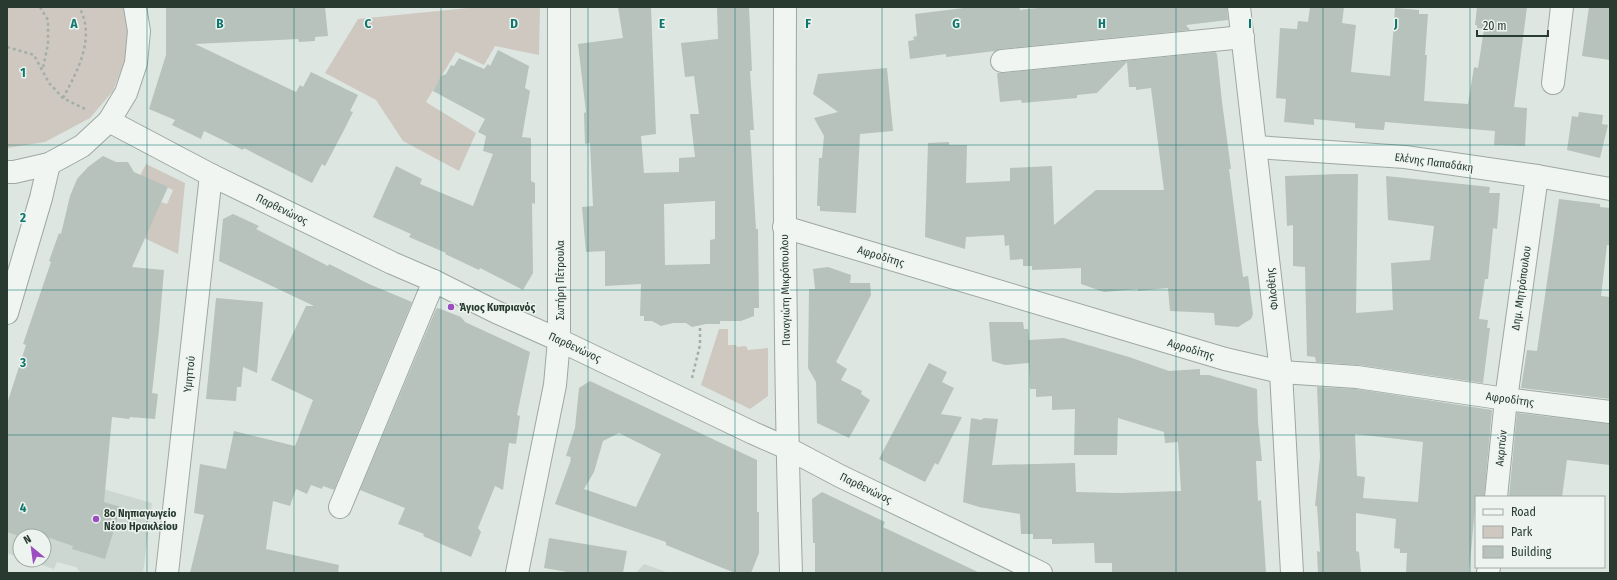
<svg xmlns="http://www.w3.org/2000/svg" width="1617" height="580" viewBox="0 0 1617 580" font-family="'Fira Sans Condensed',sans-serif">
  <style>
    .built { fill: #ccd7d1 }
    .green { fill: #cfc8c0 }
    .building { fill: #b6c2bb; fill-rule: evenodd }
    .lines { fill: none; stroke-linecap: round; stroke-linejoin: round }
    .minor-casing { stroke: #9da8a2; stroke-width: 24 }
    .path { stroke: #a4aea9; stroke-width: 2.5; stroke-dasharray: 3 3; stroke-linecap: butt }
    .minor { stroke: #f0f5f2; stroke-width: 22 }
    .grid { fill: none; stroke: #0f766e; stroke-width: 1; stroke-opacity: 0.55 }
    .poi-dot { fill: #9a4ec0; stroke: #edf4f0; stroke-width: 1.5 }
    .labels { text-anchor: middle; stroke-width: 3; stroke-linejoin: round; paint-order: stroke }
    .street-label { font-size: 11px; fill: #293b31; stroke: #edf4f0 }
    .poi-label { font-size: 11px; font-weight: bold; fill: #293b31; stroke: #edf4f0; text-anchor: start }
    .grid-label { font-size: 13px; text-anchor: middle; font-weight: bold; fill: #0f766e; stroke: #edf4f0; stroke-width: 3; stroke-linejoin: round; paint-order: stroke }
  </style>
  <rect width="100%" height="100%" fill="#dee6e1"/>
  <g class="built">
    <polygon points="7,444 96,487 152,503 143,573 81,573 76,567 57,562 54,569 27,560 44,560 44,536 20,536 20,558 7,553"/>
    <polygon points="644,564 669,573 636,573"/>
  </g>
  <g class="green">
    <polygon points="7,7 123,7 127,27 130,47 113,91 90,118 45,142 7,148"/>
    <polygon points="478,7 540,7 539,55 495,46 484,65 456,52 426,102 476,133 459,171 403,141 376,100 325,73 358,19"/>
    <polygon points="146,164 185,183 178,254 144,238 161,202 167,204 173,190 146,178 137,182"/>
    <polygon points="719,329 728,329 728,345 736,345 737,347 746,346 748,350 768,348 768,396 750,409 701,385"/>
  </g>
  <g class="building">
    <polygon points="166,7 325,7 328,36 315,37 315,41 299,42 298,39 195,44 296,92 300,85 303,87 311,72 358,95 350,111 353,112 343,132 325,166 322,164 312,183 244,148 243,150 204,131 201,139 172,125 175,120 149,109 166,55"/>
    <path d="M618,7H651L656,134L641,136L644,173L679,172V158L695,157L690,114H699L694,76L685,77L681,43L718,39L717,7H749L752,71H750L754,130H750L756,229H758L759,308H754V316L741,321H720V324H706L692,327L686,323H673L661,326L652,321H644V316H640L641,284L605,286V251L586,252L582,207L593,206L590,143L585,144L584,113L586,112L578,44L623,38ZM715,201V239L710,240V264L665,265L664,204Z"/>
    <polygon points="972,7 1019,7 1020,10 1046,7 1227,7 1228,20 1186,25 1190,30 1001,49 995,51 946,57 946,54 910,59 908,41 914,40 913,37 917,36 915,14"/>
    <polygon points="1310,7 1344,7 1342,23 1356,25 1351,72 1390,76 1395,8 1419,10 1419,14 1428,14 1425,55 1427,55 1424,101 1468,104 1474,67 1478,68 1484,29 1477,28 1477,25 1475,25 1477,7 1527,7 1514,107 1527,108 1525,146 1494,145 1495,131 1385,122 1384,130 1355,128 1355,123 1314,119 1314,125 1284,122 1286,99 1276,98 1280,28 1297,29 1298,21 1308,22"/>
    <polygon points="1589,7 1610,7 1610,60 1582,56"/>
    <polygon points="498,50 529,66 525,88 530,91 522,137 531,138 531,181 535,183 535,204 532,203 533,273 523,290 480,268 479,270 445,254 446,253 409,237 411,234 373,217 396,166 422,179 420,184 473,206 493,154 483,151 486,136 478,132 485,119 433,91 441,76 446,74 451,65 454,66 459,58 484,69 488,64 490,66"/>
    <polygon points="1215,52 1217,54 1222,102 1231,169 1229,169 1243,277 1248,276 1253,314 1251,319 1238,327 1215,325 1214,313 1170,311 1168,288 1138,291 1138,289 1104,292 1081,284 1081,268 1032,270 1032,266 1023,266 1023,259 1010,260 1009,245 1005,246 1004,235 966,237 965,249 925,237 928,143 949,142 949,145 967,145 966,183 1010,181 1010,168 1052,166 1054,225 1096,190 1164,190 1151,88 1136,90 1136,87 1129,87 1127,62 1097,93 1077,95 1077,98 1022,103 1021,100 1000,102 997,73 1003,73"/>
    <polygon points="887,68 893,131 860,134 856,213 820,211 820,206 817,206 819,158 822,158 824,136 814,118 838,112 813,94 818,74"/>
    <polygon points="1579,112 1603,115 1602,124 1608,125 1600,158 1567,150 1572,116 1578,117"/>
    <polygon points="103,156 116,162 128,162 134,172 168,187 132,267 164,270 159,330 152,393 158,394 155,419 130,417 129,419 112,417 104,502 121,507 105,559 72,549 73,546 44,536 19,536 7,532 7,404 26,345 23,344 51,262 49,261 59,233 61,234 70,196 77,179 88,167"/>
    <polygon points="1339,174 1358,174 1356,313 1393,310 1391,263 1430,260 1434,226 1388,220 1386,176 1490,187 1489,193 1500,193 1497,229 1493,228 1488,279 1485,279 1479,319 1488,320 1487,328 1490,328 1483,383 1359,365 1316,362 1315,357 1307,356 1305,267 1293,266 1293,225 1287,226 1285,176"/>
    <polygon points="1559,199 1600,204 1600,207 1610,208 1610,245 1607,245 1601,296 1610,297 1610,399 1521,388 1527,350 1537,351"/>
    <polygon points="233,214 259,226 256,229 328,266 329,264 369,284 412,302 334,490 323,486 322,489 311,485 307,494 296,489 290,506 273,501 266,549 339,565 338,573 190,573 204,515 194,513 200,464 226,469 234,431 295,446 313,400 271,380 306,306 314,306 219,261 223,219"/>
    <polygon points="828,267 851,275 850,283 870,283 871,295 836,362 847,369 841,380 862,391 861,394 870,400 849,438 817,423 816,382 808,368 809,289 815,289 813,269"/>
    <polygon points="216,298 263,302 257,373 243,367 241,387 237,387 236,401 206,399"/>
    <polygon points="438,308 461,317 465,322 530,352 517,415 520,416 516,444 509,443 503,490 495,486 478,528 481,532 471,557 423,536 424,534 398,524 405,508 360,490 436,309"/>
    <polygon points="989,322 1023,322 1024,329 1028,329 1029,340 1064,338 1129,357 1169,371 1200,369 1200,375 1209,375 1257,389 1258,422 1262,461 1256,461 1258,501 1261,500 1266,573 1112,572 1112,563 1095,563 1094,543 1052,544 1052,539 1033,539 1033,534 1021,534 1020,514 979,507 963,502 971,418 981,420 984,418 998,419 992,465 1075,463 1076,492 1122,493 1181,491 1178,442 1165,443 1164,432 1118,418 1117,455 1074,455 1075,409 1052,410 1052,396 1036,397 1036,389 1030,389 1029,363 1005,365 992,361"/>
    <polygon points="929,363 947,372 942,382 954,388 941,414 962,417 938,465 935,463 925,482 879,459"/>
    <path d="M590,381L757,460V512H759V553L751,573H735L666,545V542L555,504L571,460H570L571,457L566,456L575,428L579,388ZM619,433L661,454L636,507L584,489L594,472L603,441Z"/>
    <path d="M1317,387L1356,389L1492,410L1484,497H1476L1469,573H1406L1407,553H1400V549L1394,548L1396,519L1356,513V551L1359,552L1361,573H1318L1317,551L1320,552L1317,506H1315L1320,457ZM1355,434L1423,442L1418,502L1363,498L1365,477L1357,476Z"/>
    <polygon points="1517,413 1610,424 1610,465 1567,460 1562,497 1509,497"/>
    <polygon points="822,492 885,522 883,527 980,573 815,573 815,543 813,543 812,499"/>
    <polygon points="549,538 627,551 623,573 573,573 544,568"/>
  </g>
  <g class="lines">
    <g class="minor-casing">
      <g id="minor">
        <path d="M785,7C784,196 785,384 791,573"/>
        <polyline points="1239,7 1281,372 1292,573"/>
        <polyline points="1002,61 1243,37"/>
        <polyline points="1553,83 1562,7"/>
        <polyline points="109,121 211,175 392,263 434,281 496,312 559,340 753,433 787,448 840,476 1041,573"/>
        <polyline points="1256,147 1405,157 1537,176 1610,189"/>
        <polyline points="7,172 14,172 49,164 82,146 109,121 126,93 136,63 139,31 135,7"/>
        <polyline points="784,227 1225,359 1281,372 1357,377 1506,399 1610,412"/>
        <polyline points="7,313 41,198 49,164"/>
        <polyline points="1496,497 1506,399 1537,176"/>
        <polyline points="340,507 434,281"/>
        <polyline points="167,573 211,175"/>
        <polyline points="517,573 555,385 559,340 559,7"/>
        <polyline points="1488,573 1489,567"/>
      </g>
    </g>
    <g class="path">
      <polyline points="40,7 48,20 48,44 43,68"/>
      <polyline points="7,47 34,55 49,83 63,98 87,110"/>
      <path d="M63,98C78,70 96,37 79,7"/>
      <polyline points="692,378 700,345 700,326"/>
    </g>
    <use href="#minor" class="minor"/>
  </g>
  <path class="grid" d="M147,7V573M294,7V573M441,7V573M588,7V573M735,7V573M882,7V573M1029,7V573M1176,7V573M1323,7V573M1470,7V573M7,145H1610M7,290H1610M7,435H1610"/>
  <g class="poi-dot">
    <circle cx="451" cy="307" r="4"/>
    <circle cx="96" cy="519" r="4"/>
  </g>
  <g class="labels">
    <g class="street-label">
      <text transform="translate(1434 162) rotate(8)" y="4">Ελένης Παπαδάκη</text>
      <text transform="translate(282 209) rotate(26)" y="4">Παρθενώνος</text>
      <text transform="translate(881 256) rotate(17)" y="4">Αφροδίτης</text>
      <text transform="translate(560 280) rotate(-90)" y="4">Σωτήρη Πέτρουλα</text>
      <text transform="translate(1521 288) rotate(-82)" y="4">Δημ. Μητρόπουλου</text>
      <text transform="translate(1272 289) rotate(-96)" y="4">Φιλοθέης</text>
      <text transform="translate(785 290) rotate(-91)" y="4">Παναγιώτη Μικρόπουλου</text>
      <text transform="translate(575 347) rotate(25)" y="4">Παρθενώνος</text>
      <text transform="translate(1191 349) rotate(17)" y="4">Αφροδίτης</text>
      <text transform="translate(189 374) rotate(-84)" y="4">Υμηττού</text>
      <text transform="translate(1510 399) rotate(8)" y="4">Αφροδίτης</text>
      <text transform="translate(1501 448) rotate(-84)" y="4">Ακριτών</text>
      <text transform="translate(866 488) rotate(26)" y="4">Παρθενώνος</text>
    </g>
    <g class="poi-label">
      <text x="459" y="311">Άγιος Κυπριανός</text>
      <text x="104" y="517">8ο Νηπιαγωγείο<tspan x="104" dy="13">Νέου Ηρακλείου</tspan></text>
    </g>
  </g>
  <g class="grid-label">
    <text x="74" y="28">A</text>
    <text x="220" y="28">B</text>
    <text x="368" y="28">C</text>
    <text x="514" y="28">D</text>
    <text x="662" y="28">E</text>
    <text x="808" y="28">F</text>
    <text x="956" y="28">G</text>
    <text x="1102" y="28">H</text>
    <text x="1250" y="28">I</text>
    <text x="1396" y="28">J</text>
    <text x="23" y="77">1</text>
    <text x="23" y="222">2</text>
    <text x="23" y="367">3</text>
    <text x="23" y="512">4</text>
  </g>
  <rect width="1617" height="580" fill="none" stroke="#293b31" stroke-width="16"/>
  <rect x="1475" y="496" width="130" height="72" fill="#edf4f0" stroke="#9faaa4"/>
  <rect x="1483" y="509" width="20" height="6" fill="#f0f5f2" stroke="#9faaa4"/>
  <text x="1511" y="516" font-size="12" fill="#293b31">Road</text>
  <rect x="1483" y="526" width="20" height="12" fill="#cfc8c0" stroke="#9faaa4"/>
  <text x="1511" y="536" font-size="12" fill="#293b31">Park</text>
  <rect x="1483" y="546" width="20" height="12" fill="#b6c2bb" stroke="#9faaa4"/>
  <text x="1511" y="556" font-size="12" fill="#293b31">Building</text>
  <g transform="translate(32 548) rotate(331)"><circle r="19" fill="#edf4f0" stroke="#9faaa4"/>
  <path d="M0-3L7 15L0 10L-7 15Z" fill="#9a4ec0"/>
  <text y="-6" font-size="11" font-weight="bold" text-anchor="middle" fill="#293b31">N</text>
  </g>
  <path d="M1477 30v6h71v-6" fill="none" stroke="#293b31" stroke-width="2"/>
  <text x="1483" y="30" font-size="12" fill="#293b31" stroke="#edf4f0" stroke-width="3" paint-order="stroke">20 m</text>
</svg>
